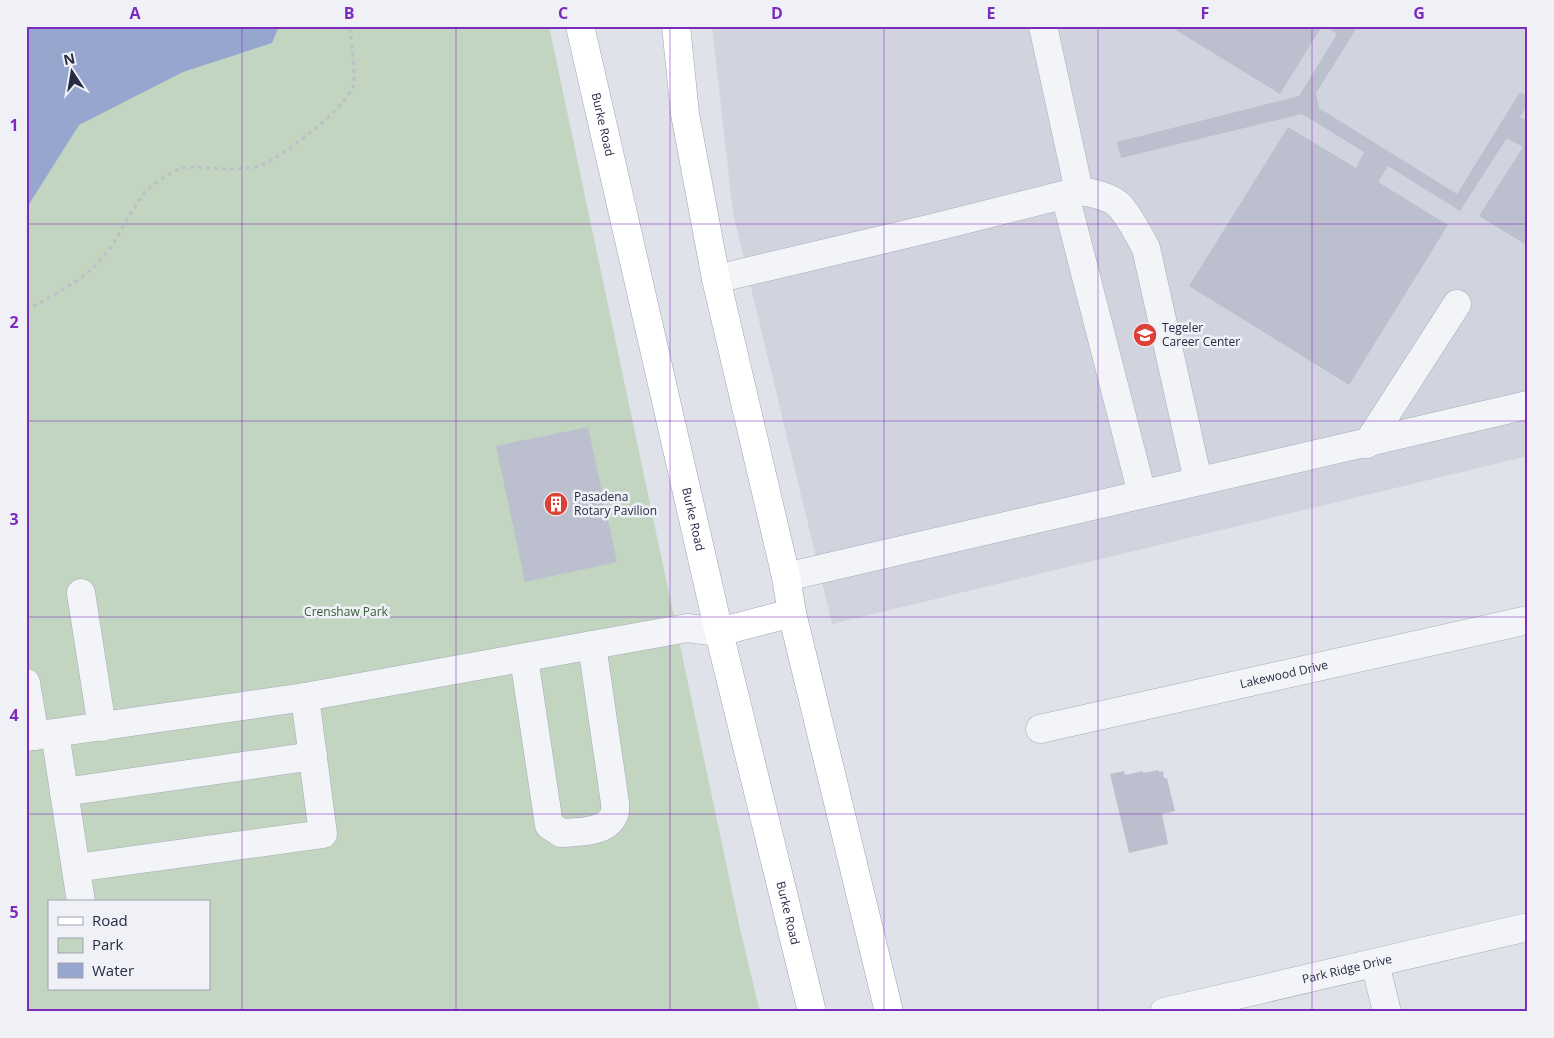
<svg xmlns="http://www.w3.org/2000/svg" width="1554" height="1038" viewBox="0 0 1554 1038" font-family="'Open Sans',sans-serif">
  <style>
    .built { fill: #d1d4df }
    .green { fill: #c1d5c0; fill-rule: evenodd }
    .water { fill: #97a6ce }
    .building { fill: #bcbfce }
    .lines { fill: none; stroke-linecap: round; stroke-linejoin: round }
    .minor-casing { stroke: #a8abb8; stroke-width: 29 }
    .major-casing { stroke: #9ea3b7; stroke-width: 29 }
    .path { stroke: #bec0c9; stroke-width: 3; stroke-dasharray: 4 4; stroke-linecap: butt }
    .minor { stroke: #f3f4f8; stroke-width: 28 }
    .major { stroke: #fff; stroke-width: 28 }
    .grid { fill: none; stroke: #7b2cbf; stroke-width: 1; stroke-opacity: 0.55 }
    .labels { text-anchor: middle; stroke-width: 5; stroke-linejoin: round; paint-order: stroke }
    .street-label { font-size: 12px; fill: #262b43; stroke: #eff1f7 }
    .poi-label { font-size: 12px; fill: #262b43; stroke: #eff1f7; text-anchor: start }
    .park-label { font-size: 12px; fill: #326033; stroke: #eff1f7 }
    .neatline { fill: none; stroke: #7b2cbf; stroke-width: 2 }
    .grid-label { font-size: 16px; text-anchor: middle; font-weight: bold; fill: #7b2cbf }
  </style>
  <rect width="100%" height="100%" fill="#e0e2ea"/>
  <polygon class="built" points="712,26 1528,26 1528,456 832,624 733,213"/>
  <path class="green" d="M26,26H549L740,929L760,1012H26ZM49,902H209V989H49Z"/>
  <polygon class="water" points="26,26 279,26 272,43 183,72 79,125 26,209"/>
  <g class="building">
    <polygon points="1169,26 1322,26 1280,94"/>
    <polygon points="1326,26 1358,26 1316,93 1319,108 1457,194 1520,92 1528,96 1528,104 1520,117 1528,122 1528,246 1479,216 1523,147 1507,138 1460,211 1388,166 1378,182 1448,225 1349,385 1189,286 1288,127 1356,168 1364,152 1302,114 1121,158 1117,142 1299,96 1337,34"/>
    <polygon points="588,427 617,562 525,582 496,446"/>
    <polygon points="1159,770 1159,772 1163,771 1164,778 1167,778 1175,811 1162,814 1168,844 1129,853 1110,774 1124,771 1125,775 1143,771 1143,773"/>
  </g>
  <g class="lines">
    <g class="minor-casing">
      <g id="minor">
        <polyline points="1043,26 1079,191"/>
        <polyline points="1065,195 1142,494"/>
        <path d="M716,279L936,227L1079,191C1090,192 1111,197 1119,205C1130,217 1138,234 1146,248L1198,481"/>
        <polyline points="1367,444 1457,304"/>
        <polyline points="786,577 1528,405"/>
        <polyline points="81,593 102,727"/>
        <path d="M524,658L549,825L561,833C578,832 606,833 614,815C616,812 615,807 615,803L592,645"/>
        <polyline points="26,683 35,736"/>
        <path id="s1" d="M1040,729L1528,620"/>
        <polyline points="55,733 81,902"/>
        <polyline points="26,737 305,697 687,628 719,632"/>
        <polyline points="64,792 313,756"/>
        <polyline points="76,868 323,834 305,697"/>
        <polyline points="1375,963 1387,1012"/>
        <path id="s2" d="M1164,1012L1528,927"/>
      </g>
    </g>
    <g class="major-casing">
      <g id="major">
        <path id="s3" d="M580,26L719,632L812,1012"/>
        <polyline points="676,26 685,114 716,279 786,577 792,613 889,1012"/>
        <polyline points="719,632 792,613"/>
      </g>
    </g>
    <path class="path" d="M26,310C56,294 87,279 108,251C124,230 135,197 156,183C162,178 171,172 179,169C195,164 214,170 231,169C240,169 253,168 261,165C283,157 345,108 353,87C356,77 351,39 350,26"/>
    <use href="#minor" class="minor"/>
    <use href="#major" class="major"/>
  </g>
  <path class="grid" d="M242,26V1012M456,26V1012M670,26V1012M884,26V1012M1098,26V1012M1312,26V1012M26,224H1528M26,421H1528M26,617H1528M26,814H1528"/>
  <defs>
    <g id="school-disc" transform="scale(1.25)"><circle r="9.5" fill="#dc4138" stroke="#eff1f7"/><path d="M0-5L7-2L0 1L-7-2ZM-4 1L0 2.5L4 1V4Q0 6-4 4Z" fill="#fff"/></g>
    <g id="building-disc" transform="scale(1.25)"><circle r="9.5" fill="#dc4138" stroke="#eff1f7"/><path d="M-4-6H4V6H1V3H-1V6H-4ZM-2.5-4.3h1.7v1.8h-1.7ZM.8-4.3h1.7v1.8H.8ZM-2.5-1h1.7V.8h-1.7ZM.8-1h1.7V.8H.8Z" fill="#fff"/></g>
  </defs>
  <g fill-rule="evenodd">
    <use href="#school-disc" x="1145" y="335"/>
    <use href="#building-disc" x="556" y="504"/>
  </g>
  <g class="labels">
    <g class="street-label">
      <text dy="4" stroke="none"><textPath href="#s3" startOffset="101">Burke Road</textPath></text>
      <text dy="4" stroke="none"><textPath href="#s3" startOffset="506">Burke Road</textPath></text>
      <text dy="4" stroke="none"><textPath href="#s1" startOffset="250">Lakewood Drive</textPath></text>
      <text dy="4" stroke="none"><textPath href="#s3" startOffset="911">Burke Road</textPath></text>
      <text dy="4" stroke="none"><textPath href="#s2" startOffset="188">Park Ridge Drive</textPath></text>
    </g>
    <g class="poi-label">
      <text x="1162" y="332">Tegeler<tspan x="1162" dy="14">Career Center</tspan></text>
      <text x="574" y="501">Pasadena<tspan x="574" dy="14">Rotary Pavilion</tspan></text>
    </g>
    <g class="park-label">
      <text x="346" y="616">Crenshaw Park</text>
    </g>
  </g>
  <rect width="1554" height="1038" fill="none" stroke="#eff1f7" stroke-width="55"/>
  <rect x="48" y="900" width="162" height="90" fill="#eff1f7" stroke="#9fa2af"/>
  <rect x="58" y="917" width="25" height="8" fill="#ffffff" stroke="#9fa2af"/>
  <text x="92" y="926" font-size="15" fill="#262b43">Road</text>
  <rect x="58" y="938" width="25" height="15" fill="#c1d5c0" stroke="#9fa2af"/>
  <text x="92" y="950" font-size="15" fill="#262b43">Park</text>
  <rect x="58" y="963" width="25" height="15" fill="#97a6ce" stroke="#9fa2af"/>
  <text x="92" y="976" font-size="15" fill="#262b43">Water</text>
  <g transform="translate(72 72) rotate(348)" stroke="#eff1f7" stroke-width="4" paint-order="stroke">
  <path d="M0-4L9 19L0 12L-9 19Z" fill="#262b43"/>
  <text y="-8" font-size="14" font-weight="bold" text-anchor="middle" fill="#262b43">N</text>
  </g>
  <rect x="28" y="28" width="1498" height="982" class="neatline"/>
  <g class="grid-label">
    <text x="135" y="19">A</text>
    <text x="349" y="19">B</text>
    <text x="563" y="19">C</text>
    <text x="777" y="19">D</text>
    <text x="991" y="19">E</text>
    <text x="1205" y="19">F</text>
    <text x="1419" y="19">G</text>
    <text x="14" y="131">1</text>
    <text x="14" y="328">2</text>
    <text x="14" y="525">3</text>
    <text x="14" y="721">4</text>
    <text x="14" y="918">5</text>
  </g>
</svg>
